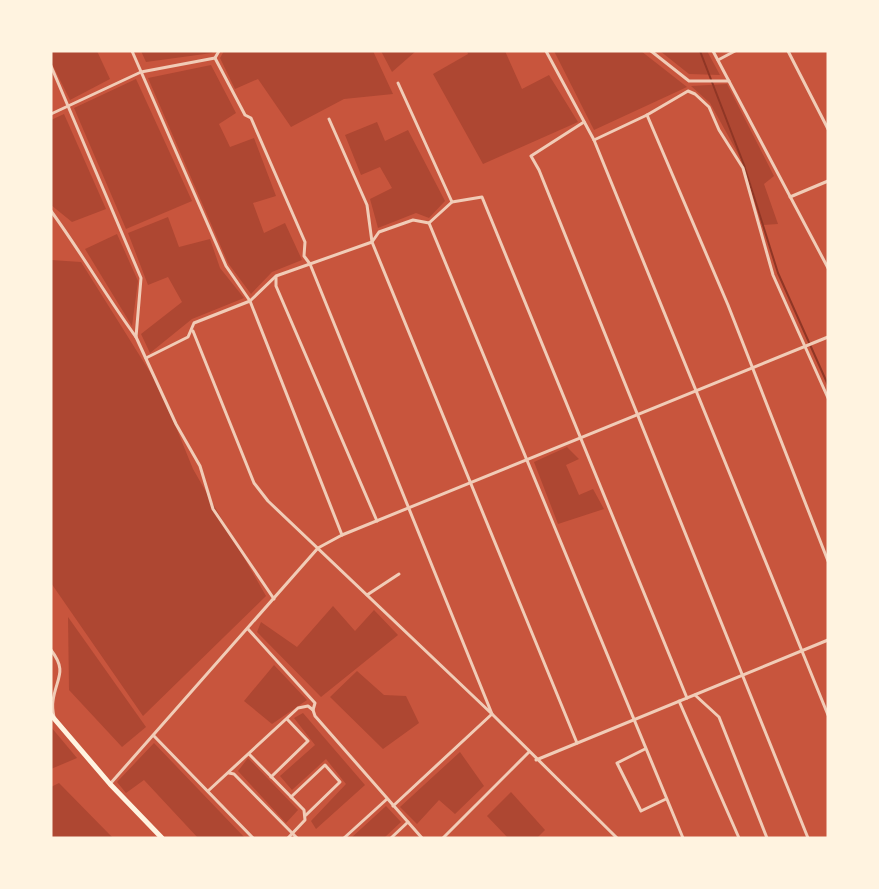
<svg xmlns="http://www.w3.org/2000/svg" width="879" height="889" viewBox="0 0 879 889" font-family="'Roboto Serif',serif">
  <style>
    .green { fill: #ae4732 }
    .lines { fill: none; stroke-linecap: round; stroke-linejoin: round }
    .stream { stroke: #8f3625; stroke-width: 2 }
    .minor { stroke: #f1ccb7; stroke-width: 3 }
    .secondary { stroke: #fff3e0; stroke-width: 5 }
  </style>
  <rect width="100%" height="100%" fill="#c8553d"/>
  <g class="green">
    <polygon points="51,51 97,51 110,79 70,100 51,62"/>
    <polygon points="141,51 214,51 212,53 146,62"/>
    <polygon points="224,51 373,51 393,94 344,99 291,127 258,79 235,89 220,58"/>
    <polygon points="381,51 416,51 392,72"/>
    <polygon points="467,51 505,51 522,89 549,75 578,122 483,164 433,74 468,54"/>
    <polygon points="554,51 641,51 687,87 594,130"/>
    <polygon points="660,51 707,51 720,75 689,74"/>
    <polygon points="211,65 236,113 219,124 230,147 254,138 276,196 253,203 264,233 285,223 302,260 272,272 251,294 228,263 148,78"/>
    <polygon points="136,79 192,201 126,229 74,108"/>
    <polygon points="727,84 774,176 764,184 778,224 763,225 746,168 710,103 691,86"/>
    <polygon points="64,114 106,209 72,222 51,205 51,120"/>
    <polygon points="377,122 385,141 408,130 445,201 429,218 416,213 378,228 370,199 392,188 380,167 361,175 345,135"/>
    <polygon points="168,217 179,247 210,239 220,268 244,298 192,319 150,353 141,334 182,302 168,277 148,285 128,233"/>
    <polygon points="117,234 138,281 132,326 85,249"/>
    <polygon points="51,260 81,262 160,388 193,469 266,596 143,716 51,583"/>
    <polygon points="567,447 579,459 566,465 579,495 593,489 604,509 558,524 534,462"/>
    <polygon points="333,606 355,631 374,610 398,635 321,697 257,632 261,622 297,647"/>
    <polygon points="68,617 146,727 122,747 69,690"/>
    <polygon points="274,665 307,700 272,724 244,701"/>
    <polygon points="357,671 384,695 406,696 419,723 383,749 330,697"/>
    <polygon points="303,713 365,785 316,829 311,821 346,784 326,759 292,790 280,776 315,745 294,718"/>
    <polygon points="51,727 77,758 51,769"/>
    <polygon points="154,743 245,838 198,838 144,780 126,793 117,782"/>
    <polygon points="460,752 484,786 455,814 439,800 417,824 400,807"/>
    <polygon points="248,758 298,810 286,823 238,771"/>
    <polygon points="59,783 113,838 51,838 51,787"/>
    <polygon points="511,792 545,830 537,838 508,838 487,816"/>
    <polygon points="386,806 401,822 384,838 351,838"/>
  </g>
  <g class="lines">
    <polyline class="stream" points="700,51 744,165 778,273 828,385"/>
    <g class="minor">
      <polyline points="132,51 226,266 250,301 342,535"/>
      <polyline points="546,51 594,140 828,715"/>
      <polyline points="651,51 689,81 729,81"/>
      <polyline points="713,51 828,268"/>
      <polyline points="788,51 828,129"/>
      <polyline points="215,58 219,51"/>
      <polyline points="718,60 735,51"/>
      <polyline points="51,66 141,278 136,337 176,424 200,466 213,509 274,599"/>
      <polyline points="398,83 452,202"/>
      <polyline points="51,114 141,72 215,58 245,115 251,118 305,242 304,256 310,264 492,714 393,806"/>
      <polyline points="647,115 728,305 828,561"/>
      <polyline points="329,119 367,205 372,242 577,743"/>
      <polyline points="584,122 531,156 539,170 808,838"/>
      <polyline points="594,140 647,115 688,91 695,94 709,107 719,130 743,168 773,275 828,398"/>
      <polyline points="790,197 828,181"/>
      <path d="M51,211C81,252 106,296 136,337"/>
      <polyline points="429,223 683,838"/>
      <polyline points="276,277 276,286 377,521"/>
      <polyline points="193,331 254,483 268,501 492,714 617,838"/>
      <polyline points="146,358 188,337 194,323 250,301 276,276 372,242 379,232 413,220 429,223 452,202 482,197 687,698"/>
      <polyline points="367,595 399,574"/>
      <polyline points="248,629 315,703 313,710 315,716 422,838"/>
      <path d="M51,650C68,672 56,678 53,701C52,706 53,712 54,717"/>
      <polyline points="695,695 719,717 767,838"/>
      <polyline points="679,701 739,838"/>
      <polyline points="154,736 253,838"/>
      <polyline points="645,749 617,763 641,811 666,799"/>
      <polyline points="249,754 304,810 305,820 288,838"/>
      <polyline points="536,760 828,640"/>
      <polyline points="229,773 234,774 297,838"/>
      <polyline points="271,777 308,741 287,719"/>
      <polyline points="110,784 318,548 342,535 828,337"/>
      <polyline points="208,791 298,708 308,706 313,710"/>
      <polyline points="291,797 325,765 340,782 306,815"/>
      <polyline points="344,838 387,799"/>
      <polyline points="391,838 408,822"/>
      <polyline points="443,838 529,752"/>
    </g>
    <polyline class="secondary" points="51,715 110,784 162,838"/>
  </g>
  <rect width="879" height="889" fill="none" stroke="#fff3e0" stroke-width="105"/>
</svg>
